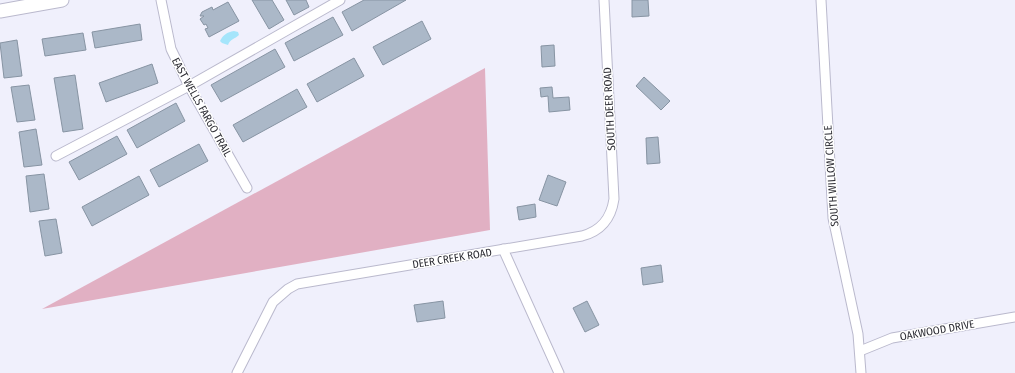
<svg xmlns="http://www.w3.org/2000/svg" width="1015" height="373" viewBox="0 0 1015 373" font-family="'Fira Sans Condensed',sans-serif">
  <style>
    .green { fill: #e1b0c3 }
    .water { fill: #a5e5fb }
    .building { fill: #abb8c8; stroke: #8794a3 }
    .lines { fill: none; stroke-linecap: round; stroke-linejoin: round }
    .street-casing { stroke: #bab9cd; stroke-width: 11 }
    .secondary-casing { stroke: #bab9cd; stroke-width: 15 }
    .street { stroke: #fff; stroke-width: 9 }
    .secondary { stroke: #fff; stroke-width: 13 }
    .labels { text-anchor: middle; stroke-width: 3; stroke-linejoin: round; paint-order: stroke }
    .street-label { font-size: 11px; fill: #2e2e35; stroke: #fff }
  </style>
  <rect width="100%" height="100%" fill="#f0f0fc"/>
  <polygon class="green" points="485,68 490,230 42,309"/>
  <path class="water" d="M234,31L238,32L239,35C235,39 230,39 228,45L222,43L220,41C223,35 227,32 234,31Z"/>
  <g class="building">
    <polygon points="252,0 272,0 284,20 269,29"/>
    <polygon points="286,0 306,0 309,7 294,15"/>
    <polygon points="364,0 406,0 352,31 342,12"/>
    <polygon points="632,0 648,0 649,16 632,17"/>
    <polygon points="228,2 239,21 209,37 205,29 208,28 206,24 204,25 200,19 204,16 200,16 202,12 212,7 213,10"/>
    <polygon points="333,17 343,35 294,61 285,43"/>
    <polygon points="422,21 431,39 383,65 373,47"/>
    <polygon points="140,24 142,40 95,48 92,32"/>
    <polygon points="83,33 86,50 45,56 42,39"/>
    <polygon points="17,40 22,76 4,78 0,43"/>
    <polygon points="554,45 555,66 542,67 541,46"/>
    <polygon points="275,49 285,67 221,102 211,85"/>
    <polygon points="354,58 364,76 317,102 307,84"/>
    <polygon points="152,64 158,83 106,102 99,83"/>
    <polygon points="75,75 83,129 63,132 54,78"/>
    <polygon points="644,77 670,101 661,110 636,86"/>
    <polygon points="29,85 35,120 17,122 11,87"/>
    <polygon points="552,87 553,98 569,97 570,110 549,112 548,96 541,97 540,88"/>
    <polygon points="297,89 307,107 243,142 233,125"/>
    <polygon points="176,103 185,121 137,148 127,130"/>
    <polygon points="36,129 42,165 24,167 19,132"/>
    <polygon points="117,136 127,154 79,180 69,162"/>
    <polygon points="658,137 660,163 647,164 646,138"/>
    <polygon points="199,144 208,161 159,187 150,170"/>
    <polygon points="44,174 49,209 30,212 26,176"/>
    <polygon points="548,175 566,182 557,206 539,200"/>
    <polygon points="139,176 149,195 92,226 82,207"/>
    <polygon points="535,204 536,217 519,220 517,207"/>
    <polygon points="56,219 62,253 45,256 39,221"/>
    <polygon points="661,265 663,282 643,285 641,268"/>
    <polygon points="443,301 445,318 417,322 414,305"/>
    <polygon points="587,301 599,325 585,332 573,308"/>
  </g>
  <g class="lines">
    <g class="street-casing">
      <g id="street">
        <polyline points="161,0 171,49 189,86 247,188"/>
        <polyline points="821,0 833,218 858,334 861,373"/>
        <polyline points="56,156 189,86 340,0"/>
        <polyline points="503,249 559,373"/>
        <polyline points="860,351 892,338 1015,317"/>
        <path d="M237,373L273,302L288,289L297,284L582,236C601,231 611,219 614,199L604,0"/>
      </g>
    </g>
    <g class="secondary-casing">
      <polyline id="secondary" points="0,11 62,0"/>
    </g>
    <use href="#street" class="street"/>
    <use href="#secondary" class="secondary"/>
  </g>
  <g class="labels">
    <g class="street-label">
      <text transform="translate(202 107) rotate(61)" y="4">EAST WELLS FARGO TRAIL</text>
      <text transform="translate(609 109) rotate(-93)" y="4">SOUTH DEER ROAD</text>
      <text transform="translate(831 176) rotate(-94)" y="4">SOUTH WILLOW CIRCLE</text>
      <text transform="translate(452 258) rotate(-9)" y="4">DEER CREEK ROAD</text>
      <text transform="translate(937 330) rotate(-10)" y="4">OAKWOOD DRIVE</text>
    </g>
  </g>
</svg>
